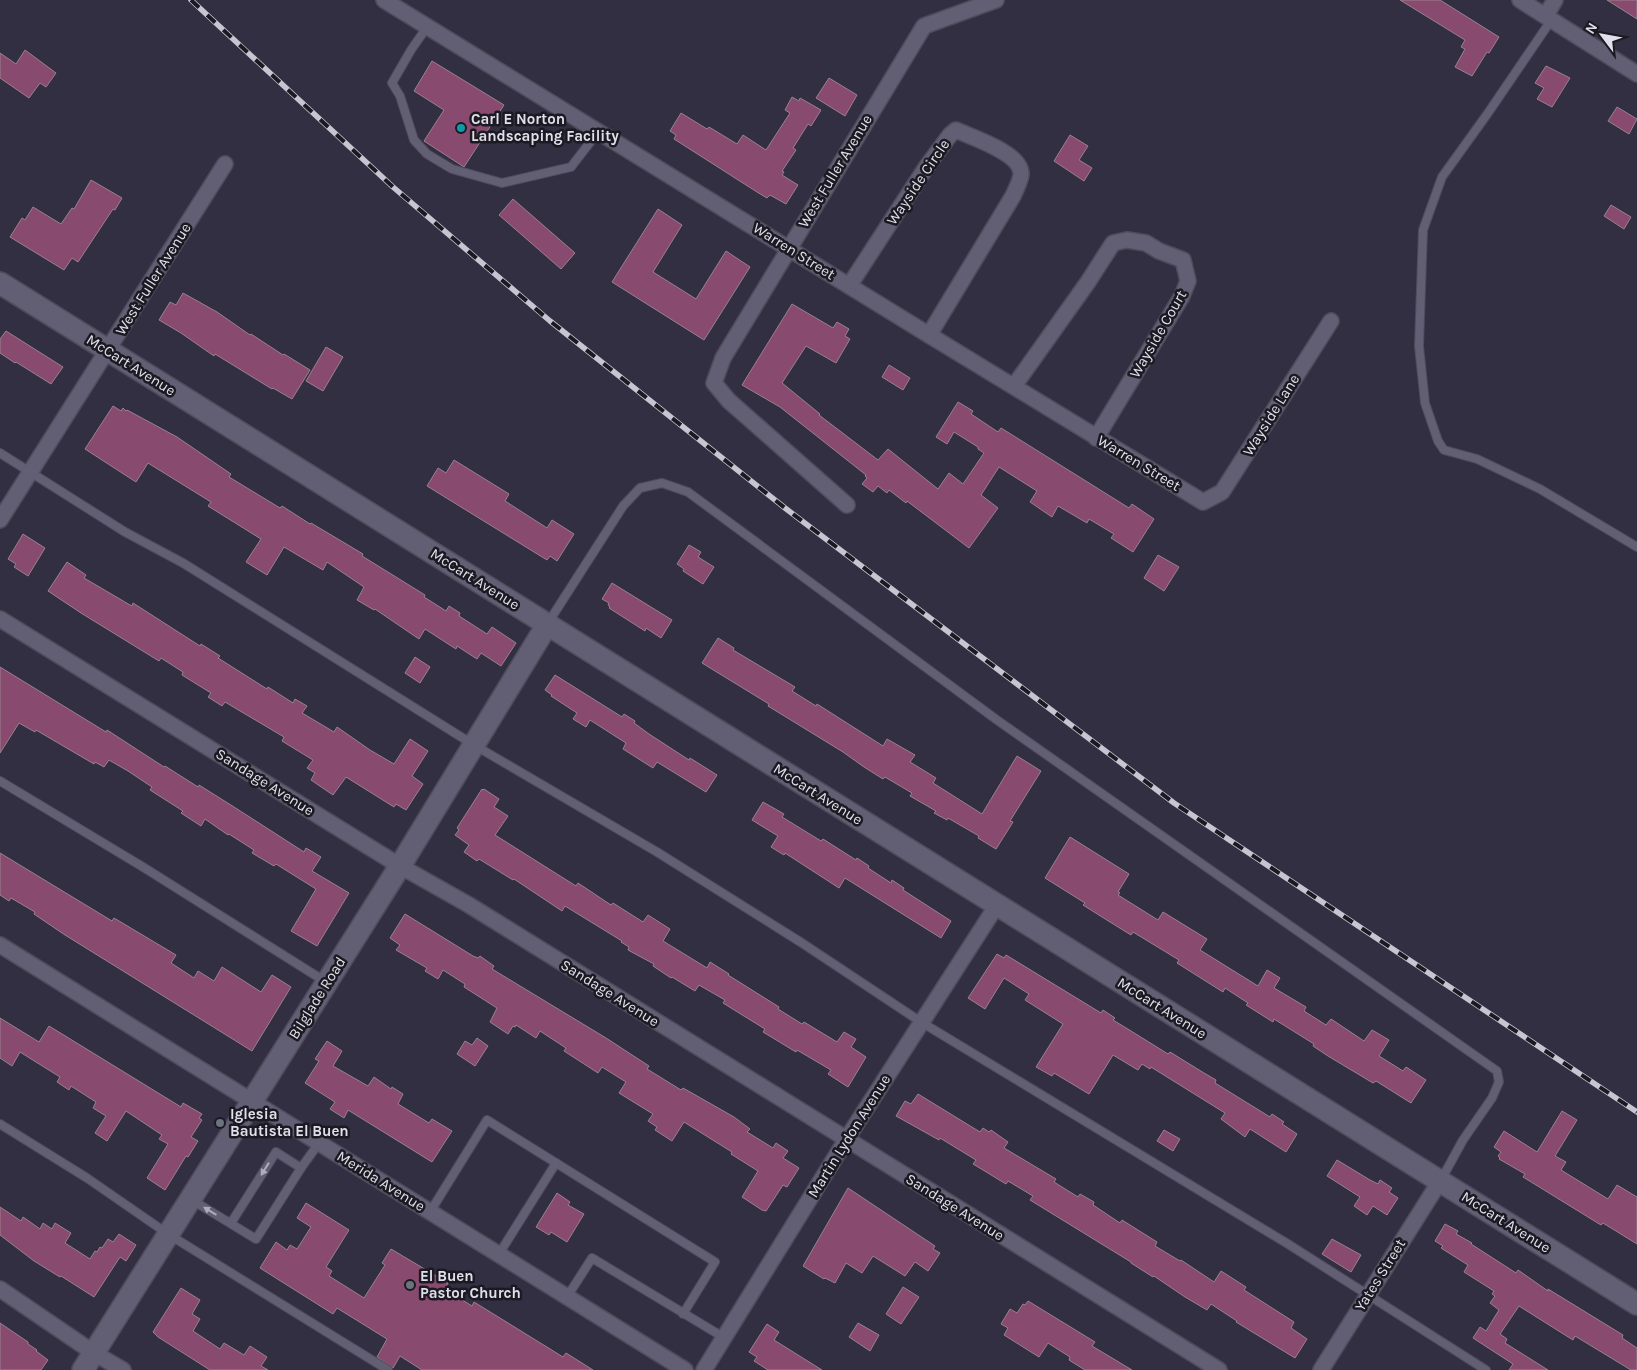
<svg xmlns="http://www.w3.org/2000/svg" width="1637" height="1370" viewBox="0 0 1637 1370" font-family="Karla,sans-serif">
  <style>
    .building { fill: #884a6e; stroke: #99818e }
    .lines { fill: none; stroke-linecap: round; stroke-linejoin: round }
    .lane-casing { stroke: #4f4b5b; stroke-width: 10 }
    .street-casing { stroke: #4f4b5b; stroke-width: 18 }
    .secondary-casing { stroke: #4f4b5b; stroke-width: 24 }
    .lane { stroke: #625e73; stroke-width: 8 }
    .street { stroke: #625e73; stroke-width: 15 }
    .secondary { stroke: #625e73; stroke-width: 21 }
    .rail-casing { stroke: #c8c4d2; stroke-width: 5.5 }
    .rail { stroke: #1b1921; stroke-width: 4; stroke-dasharray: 11; stroke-linecap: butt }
    .oneway { fill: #afabbc }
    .culture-dot { fill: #0f9aa8; stroke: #1b1921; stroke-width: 2 }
    .worship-dot { fill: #6b7280; stroke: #1b1921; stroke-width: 2 }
    .labels { text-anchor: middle; stroke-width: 5; stroke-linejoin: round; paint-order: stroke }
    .poi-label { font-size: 15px; font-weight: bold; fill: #e2dfec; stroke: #1b1921; text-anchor: start }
    .street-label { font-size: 15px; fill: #e2dfec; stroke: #1b1921 }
  </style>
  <rect width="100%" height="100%" fill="#332f42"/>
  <g class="building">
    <polygon points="1400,0 1440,0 1499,37 1489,53 1487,52 1472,76 1455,67 1465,49 1461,47 1465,40"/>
    <polygon points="1607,0 1637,0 1637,19"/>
    <polygon points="25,50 56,73 46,87 40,83 29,98 0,78 0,53 16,64"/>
    <polygon points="432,61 504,105 464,167 424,141 444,110 414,91"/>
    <polygon points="1546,66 1570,78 1552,107 1537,99 1544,88 1535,83"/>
    <polygon points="829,78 857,95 845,116 816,98"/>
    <polygon points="792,97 799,101 800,98 821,110 811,126 808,124 793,148 796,150 782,171 784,172 782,175 798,185 786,204 770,195 767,198 757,192 674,139 676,135 670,131 681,113 707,129 709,127 737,144 743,135 766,150 790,113 785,110"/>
    <polygon points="1617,107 1637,119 1629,134 1608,121"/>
    <polygon points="1070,135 1088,146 1079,160 1092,168 1084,181 1054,161"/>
    <polygon points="91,180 122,198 115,210 113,209 78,262 72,258 64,270 10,237 22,218 25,220 33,207 61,224 72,208 74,209"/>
    <polygon points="513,199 575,253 561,269 499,215"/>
    <polygon points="1611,205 1631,217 1624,229 1604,216"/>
    <polygon points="658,209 682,225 653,272 696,299 726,251 750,267 704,340 612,282"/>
    <polygon points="183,293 217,312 250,335 251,334 283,355 284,354 310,370 292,399 273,388 272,389 215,354 214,356 181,333 159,320 170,302 176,305"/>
    <polygon points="792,304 833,328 837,322 849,329 845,336 850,339 836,363 806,346 782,383 820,414 819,415 878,460 888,449 938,489 949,473 963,484 984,453 978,449 978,447 954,432 947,444 936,437 958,402 973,411 971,414 998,432 1001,428 1129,508 1132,504 1154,519 1133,552 1111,538 1114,534 1089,519 1087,523 1058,506 1052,517 1030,502 1037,491 999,467 981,495 998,508 969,548 907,501 906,503 889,490 887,493 878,486 873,492 862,484 867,478 865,476 866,475 780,407 742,385"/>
    <polygon points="6,331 63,367 51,384 16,362 15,363 0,353 0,339"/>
    <polygon points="326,347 343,357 323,391 306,381"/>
    <polygon points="889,365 910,378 903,390 882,377"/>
    <polygon points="113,406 121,411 123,408 126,411 127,410 177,437 231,474 229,477 280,508 282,506 310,524 311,523 363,554 362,556 425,595 424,597 446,611 449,606 460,613 459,616 487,634 492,627 516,643 501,666 481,653 477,659 457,646 456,649 425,629 419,639 375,609 374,610 357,600 364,587 327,562 323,570 284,547 267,575 246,562 261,539 208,506 211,502 148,463 136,482 85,449"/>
    <polygon points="454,460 509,494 505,501 547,528 552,520 574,534 557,561 550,556 547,560 427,486 438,468 446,473"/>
    <polygon points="23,534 45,548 28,576 14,567 16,564 8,559"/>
    <polygon points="689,545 701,552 698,557 714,567 703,584 683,571 684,569 677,564"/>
    <polygon points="1158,555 1179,567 1164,591 1144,578"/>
    <polygon points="67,562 86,575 84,578 130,605 132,606 133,603 200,646 201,644 220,656 218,658 267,689 268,687 293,703 295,699 307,706 302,713 334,732 337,727 370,750 394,764 410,739 428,751 412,776 423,784 406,810 396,804 394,807 346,777 333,795 311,780 315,773 307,768 313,760 282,741 284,737 225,702 222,706 208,697 211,693 182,675 183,672 161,658 159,661 81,613 48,591"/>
    <polygon points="612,583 672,620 661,638 646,628 645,631 609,608 610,607 608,605 609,603 602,599"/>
    <polygon points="718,638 734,648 733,650 795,687 792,691 816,706 817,704 883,746 887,739 915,755 910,762 936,778 933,783 982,814 1017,756 1041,771 1010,821 1013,822 996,849 978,838 979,836 948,818 947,820 934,813 936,811 910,796 912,793 885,777 883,779 864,767 843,752 768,706 769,704 702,663"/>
    <polygon points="415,657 430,667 420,683 405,673"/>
    <polygon points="0,667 106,732 107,730 164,767 165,766 198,787 199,785 234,807 304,852 306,848 321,857 312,871 349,893 317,946 291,931 316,889 276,864 274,866 252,853 254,850 229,834 228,835 205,819 201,826 181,813 183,811 150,790 152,787 128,771 109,760 104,767 95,762 94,764 36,730 35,732 19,723 0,753"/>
    <polygon points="555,675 622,717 624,714 635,721 634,723 649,734 689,760 690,758 717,775 706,792 657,762 653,768 623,749 626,743 590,720 586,727 573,719 577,713 551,696 552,695 545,690"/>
    <polygon points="482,789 483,790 484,789 499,799 494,807 508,816 495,835 576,886 578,883 611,905 613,903 643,922 648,915 670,929 663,941 707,968 710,962 729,974 728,975 779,1007 778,1009 802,1024 804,1022 837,1042 844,1032 856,1039 851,1047 866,1057 848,1087 828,1074 831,1070 797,1050 796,1052 763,1032 765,1029 723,1003 725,1000 699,985 695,991 672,977 671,978 653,966 654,964 628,950 629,947 621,942 622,941 565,906 562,911 514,879 513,880 479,859 477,861 464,852 469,845 455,835 459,830 457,828"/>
    <polygon points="763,802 784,814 782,817 821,841 823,839 856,860 857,858 869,866 868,868 891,883 892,880 904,888 903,890 951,921 941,938 845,878 839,888 785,853 784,855 771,847 778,836 752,820"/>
    <polygon points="1070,837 1129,874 1118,892 1120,893 1118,895 1158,920 1163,912 1207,939 1200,950 1258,986 1267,970 1280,978 1274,988 1306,1007 1304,1011 1326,1025 1331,1019 1364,1041 1372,1030 1389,1040 1379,1056 1403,1071 1406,1067 1426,1080 1411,1103 1376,1081 1373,1083 1328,1056 1313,1046 1314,1044 1274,1019 1273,1022 1246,1005 1248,1003 1225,988 1223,992 1177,963 1179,960 1133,932 1131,935 1110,922 1083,905 1085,903 1045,878"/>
    <polygon points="0,853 112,921 114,918 176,955 171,963 194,978 198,971 214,981 222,967 261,992 272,975 291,987 252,1051 65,935 34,914 35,912 11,898 9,901 0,895"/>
    <polygon points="405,914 473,956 478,958 480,956 494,966 492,969 606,1038 649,1066 647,1069 681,1090 683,1088 734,1117 750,1129 747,1132 773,1148 776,1143 788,1151 783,1158 799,1168 787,1187 783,1185 766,1211 762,1210 742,1197 758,1171 731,1154 732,1152 684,1122 672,1141 655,1130 657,1127 648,1121 653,1114 619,1093 626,1082 602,1067 598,1073 564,1051 566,1048 540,1031 536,1038 516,1025 515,1027 513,1026 508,1034 490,1022 497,1008 464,987 465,984 443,970 438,979 425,971 427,968 396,950 400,945 390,938"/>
    <polygon points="997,954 1004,958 1006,955 1101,1013 1103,1010 1115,1018 1113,1020 1131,1031 1168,1054 1170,1052 1204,1073 1216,1080 1215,1083 1270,1117 1272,1114 1284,1122 1282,1124 1297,1134 1286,1152 1250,1129 1245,1137 1221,1119 1225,1113 1151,1067 1150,1069 1142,1064 1138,1070 1113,1055 1089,1094 1054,1073 1052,1076 1036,1067 1063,1024 1025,1000 1029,994 1004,978 985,1009 968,998"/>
    <polygon points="0,1018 39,1042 49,1026 181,1107 183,1103 202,1114 199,1118 202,1120 191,1137 198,1141 188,1157 186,1156 165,1190 147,1178 168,1144 159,1139 162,1135 126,1111 107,1141 95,1133 106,1116 93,1108 96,1102 71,1086 69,1090 57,1082 60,1077 20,1052 12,1066 0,1058"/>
    <polygon points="477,1038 488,1046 475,1066 457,1054 465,1041 472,1045"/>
    <polygon points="327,1041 342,1051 333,1066 368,1086 374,1077 391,1089 392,1087 403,1094 398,1104 429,1123 432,1119 452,1131 432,1162 348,1110 344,1118 330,1109 335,1102 305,1083 319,1061 315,1059"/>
    <polygon points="918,1094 980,1132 983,1128 989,1132 991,1130 1008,1142 1004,1148 1056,1179 1054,1182 1078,1197 1080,1194 1094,1202 1093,1205 1120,1223 1122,1220 1157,1242 1155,1246 1180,1261 1181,1260 1214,1282 1221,1271 1246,1287 1244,1290 1294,1322 1291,1328 1307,1339 1295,1358 1236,1322 1237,1321 1211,1304 1207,1310 1185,1297 1154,1276 1153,1277 1131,1263 1131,1262 1030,1200 1033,1196 1008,1181 1006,1184 983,1170 973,1164 976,1160 940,1138 939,1140 896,1116 905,1101 911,1104"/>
    <polygon points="1562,1111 1577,1120 1555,1156 1566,1162 1561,1170 1608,1199 1617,1185 1637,1197 1637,1244 1603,1223 1601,1225 1523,1177 1525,1174 1499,1159 1500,1158 1498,1156 1501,1152 1494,1147 1504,1131 1537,1152"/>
    <polygon points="1164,1130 1180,1139 1173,1151 1157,1141"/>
    <polygon points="1337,1160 1370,1180 1378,1184 1380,1180 1392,1188 1389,1192 1398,1198 1387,1215 1373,1206 1367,1215 1354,1206 1360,1197 1327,1176"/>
    <polygon points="848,1188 935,1246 933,1249 940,1253 928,1271 915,1262 905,1276 873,1256 862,1273 846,1263 835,1283 825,1278 824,1279 803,1266"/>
    <polygon points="557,1193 570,1202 568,1205 584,1214 567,1242 551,1232 549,1235 536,1227"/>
    <polygon points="306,1203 349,1230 326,1267 332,1271 329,1276 364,1298 385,1265 382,1263 391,1249 448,1283 445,1289 472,1306 474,1302 563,1357 566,1353 593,1370 422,1370 400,1356 393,1368 377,1357 387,1339 337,1308 333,1314 260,1268 276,1242 287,1250 290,1245 297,1249 311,1227 297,1218"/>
    <polygon points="0,1207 21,1221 23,1217 40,1229 43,1223 52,1229 55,1223 71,1233 65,1243 90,1259 95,1251 97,1252 100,1247 102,1248 108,1239 113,1242 119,1234 136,1245 126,1261 120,1257 94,1297 61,1276 60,1277 34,1261 0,1235"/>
    <polygon points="1445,1224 1458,1231 1456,1234 1472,1243 1471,1244 1516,1273 1518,1270 1548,1291 1548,1289 1623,1335 1622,1338 1637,1348 1637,1370 1631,1370 1575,1336 1573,1340 1519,1306 1500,1334 1507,1339 1505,1343 1548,1370 1509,1370 1513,1364 1473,1338 1480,1327 1486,1331 1499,1310 1490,1303 1495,1296 1492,1294 1494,1291 1464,1272 1468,1265 1441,1248 1443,1246 1435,1241"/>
    <polygon points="1332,1239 1361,1255 1351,1272 1322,1254"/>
    <polygon points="903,1287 919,1297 901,1324 886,1314"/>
    <polygon points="181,1288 200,1300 192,1314 200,1319 193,1331 220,1349 224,1343 244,1355 250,1346 267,1357 261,1366 268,1370 210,1370 158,1337 153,1332"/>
    <polygon points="1028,1301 1095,1342 1092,1346 1132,1370 1085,1370 1069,1360 1070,1357 1048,1343 1039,1357 1004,1335 1008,1328 1001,1324 1010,1309 1017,1313 1023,1304 1025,1305"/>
    <polygon points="0,1323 28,1342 28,1344 37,1350 36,1351 48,1360 41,1370 0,1370"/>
    <polygon points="858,1323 879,1335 870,1351 849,1337"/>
    <polygon points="767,1324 779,1332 774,1340 822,1370 768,1370 754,1361 757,1357 749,1352"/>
  </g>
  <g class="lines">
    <g class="lane-casing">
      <g id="lane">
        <polyline points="1552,19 1488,113 1442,177 1423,230 1419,346 1425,403 1438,441 1444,450 1477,459 1540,489 1637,547"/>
        <polyline points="427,27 411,50 392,83 400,96 414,140 427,154 452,169 502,183 571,167 598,132"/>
        <polyline points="0,453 125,532 183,563 474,745 657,852 802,943 921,1022 1288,1244 1486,1370"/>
        <polyline points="548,623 623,506 640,488 662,483 688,492 997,720 1497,1071 1499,1082 1492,1098 1463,1140 1441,1180"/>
        <polyline points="0,781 143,867 326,982"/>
        <polyline points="0,1124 87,1178 168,1234 388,1370"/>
        <polyline points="192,1200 256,1239 301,1168 319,1143"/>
        <polyline points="430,1212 487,1120 715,1262 683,1314"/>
        <polyline points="231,1223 276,1152 301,1168"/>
        <polyline points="499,1254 556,1163"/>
        <polyline points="567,1297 592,1258 723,1337"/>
      </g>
    </g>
    <g class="street-casing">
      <g id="street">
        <polyline points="384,0 929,335 1203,502 1222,492 1331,321"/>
        <polyline points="1520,0 1637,74"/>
        <polyline points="1546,15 1555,0"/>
        <path d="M849,286L927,166L950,135L956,130C971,137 1022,153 1021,174C1021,180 1016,189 1013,196L929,335"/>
        <polyline points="1014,386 1088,282 1113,243 1127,240 1146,243 1159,251 1183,260 1188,281 1182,296 1096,438"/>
        <polyline points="847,505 729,401 714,383 723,358 924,26 996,0"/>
        <polyline points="0,520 225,164"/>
        <polyline points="0,619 400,866 469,905 1219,1370"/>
        <polyline points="0,945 685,1370"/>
        <polyline points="0,1289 94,1353 123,1370"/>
        <polyline points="704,1370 846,1140 997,905"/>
        <polyline points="1321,1370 1440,1181"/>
      </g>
    </g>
    <g class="secondary-casing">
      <g id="secondary">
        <polyline points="0,283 1637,1304"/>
        <polyline points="83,1370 400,866 547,625"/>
      </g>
    </g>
    <use href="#lane" class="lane"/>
    <use href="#street" class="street"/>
    <use href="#secondary" class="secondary"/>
    <g class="rail-casing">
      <polyline id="rail" points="191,0 393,187 550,321 785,508 1174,803 1637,1112"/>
    </g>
    <use href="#rail" class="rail"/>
  </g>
  <defs><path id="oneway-solid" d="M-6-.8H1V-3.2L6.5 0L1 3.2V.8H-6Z" transform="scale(1.25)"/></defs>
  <g class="oneway">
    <use href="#oneway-solid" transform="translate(265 1169) rotate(122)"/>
    <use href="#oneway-solid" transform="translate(210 1211) rotate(-149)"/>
  </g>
  <circle class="culture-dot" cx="461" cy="128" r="5"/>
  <g class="worship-dot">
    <circle cx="220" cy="1123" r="5"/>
    <circle cx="410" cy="1285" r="5"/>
  </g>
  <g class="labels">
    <g class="poi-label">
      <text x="471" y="124">Carl E Norton<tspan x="471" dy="17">Landscaping Facility</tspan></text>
      <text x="230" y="1119">Iglesia<tspan x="230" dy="17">Bautista El Buen</tspan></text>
      <text x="420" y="1281">El Buen<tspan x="420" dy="17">Pastor Church</tspan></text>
    </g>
    <g class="street-label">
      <text transform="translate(835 171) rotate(-59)" y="5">West Fuller Avenue</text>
      <text transform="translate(918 182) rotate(-56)" y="5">Wayside Circle</text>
      <text transform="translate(794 251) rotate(32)" y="5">Warren Street</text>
      <text transform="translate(153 279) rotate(-58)" y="5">West Fuller Avenue</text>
      <text transform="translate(1158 334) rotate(-60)" y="5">Wayside Court</text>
      <text transform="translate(131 365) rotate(32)" y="5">McCart Avenue</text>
      <text transform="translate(1271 415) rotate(-58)" y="5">Wayside Lane</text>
      <text transform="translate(1139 463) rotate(31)" y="5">Warren Street</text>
      <text transform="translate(475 579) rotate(32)" y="5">McCart Avenue</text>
      <text transform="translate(265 782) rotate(32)" y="5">Sandage Avenue</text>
      <text transform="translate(818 794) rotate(32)" y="5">McCart Avenue</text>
      <text transform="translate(610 993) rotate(32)" y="5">Sandage Avenue</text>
      <text transform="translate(317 998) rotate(-58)" y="5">Bilglade Road</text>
      <text transform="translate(1162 1008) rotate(32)" y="5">McCart Avenue</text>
      <text transform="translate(849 1136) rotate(-58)" y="5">Martin Lydon Avenue</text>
      <text transform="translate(381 1181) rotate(32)" y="5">Merida Avenue</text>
      <text transform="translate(955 1207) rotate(32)" y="5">Sandage Avenue</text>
      <text transform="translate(1506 1222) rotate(32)" y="5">McCart Avenue</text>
      <text transform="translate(1380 1275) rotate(-58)" y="5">Yates Street</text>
    </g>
  </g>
  <g transform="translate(1602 35) rotate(302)" stroke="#1b1921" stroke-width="4" paint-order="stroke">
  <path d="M0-4L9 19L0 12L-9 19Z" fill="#e2dfec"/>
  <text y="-8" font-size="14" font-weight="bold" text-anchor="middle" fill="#e2dfec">N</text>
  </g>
</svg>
